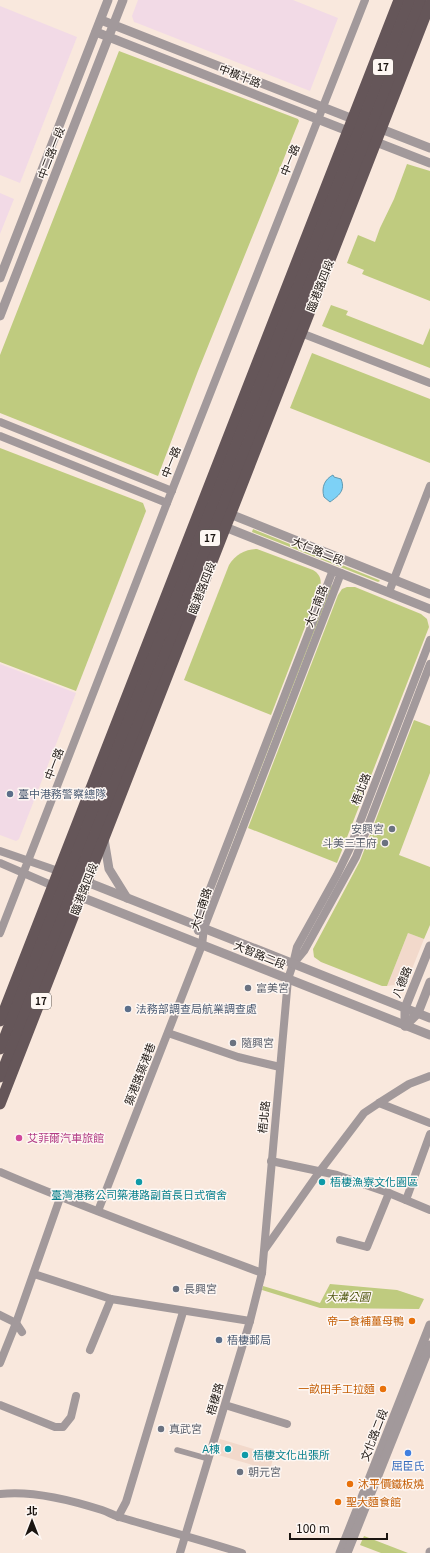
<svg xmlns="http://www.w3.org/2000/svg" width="430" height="1553" viewBox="0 0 430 1553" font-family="Georgia,'Noto Sans TC',serif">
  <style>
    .built { fill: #f2d9cb }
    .industrial { fill: #f2dae6 }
    .green { fill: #bfcb7f }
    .water { fill: #7dd1f6; stroke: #6099b1 }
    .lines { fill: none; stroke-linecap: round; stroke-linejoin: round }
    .pedestrian { stroke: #a2999b; stroke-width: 5.5 }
    .minor { stroke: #a2999b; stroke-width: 8 }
    .tertiary { stroke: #a2999b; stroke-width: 9 }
    .primary { stroke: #655659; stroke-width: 11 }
    .service-dot { fill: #5c6f8a; stroke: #fef7f3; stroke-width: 1.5 }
    .worship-dot { fill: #6b7280; stroke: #fef7f3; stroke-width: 1.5 }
    .hotel-dot { fill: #d1479c; stroke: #fef7f3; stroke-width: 1.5 }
    .culture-dot { fill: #0f9aa8; stroke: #fef7f3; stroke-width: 1.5 }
    .food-dot { fill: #e8710a; stroke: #fef7f3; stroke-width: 1.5 }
    .shop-dot { fill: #3f7fe0; stroke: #fef7f3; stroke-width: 1.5 }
    .labels { text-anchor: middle; stroke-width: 3; stroke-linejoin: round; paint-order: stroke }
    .shield { fill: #fef7f3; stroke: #5f5955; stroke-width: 1 }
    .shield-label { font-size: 10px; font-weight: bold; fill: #1b1511 }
    .street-label { font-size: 11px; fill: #1b1511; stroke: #fef7f3 }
    .service-label { font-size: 11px; fill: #4e5e75; stroke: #fef7f3; text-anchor: start }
    .worship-label { font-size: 11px; fill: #5b616d; stroke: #fef7f3; text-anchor: start }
    .hotel-label { font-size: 11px; fill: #b23c85; stroke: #fef7f3; text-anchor: start }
    .culture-label { font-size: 11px; fill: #0d838f; stroke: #fef7f3; text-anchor: start }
    .park-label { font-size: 11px; font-style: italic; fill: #525a14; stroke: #fef7f3 }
    .food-label { font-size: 11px; fill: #c56008; stroke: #fef7f3; text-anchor: end }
    .shop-label { font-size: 11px; fill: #366cbe; stroke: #fef7f3 }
  </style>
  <rect width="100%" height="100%" fill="#f9e8dd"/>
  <g class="built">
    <polygon points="408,933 424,939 412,969 403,980 394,985 387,986"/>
    <polygon points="220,1439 274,1455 270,1470 215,1454"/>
  </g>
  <g class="industrial">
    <polygon points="138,0 293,0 338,18 310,91 137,23 134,22 132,16"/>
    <polygon points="0,6 77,37 20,183 0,175"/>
    <polygon points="0,193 14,199 0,234"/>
    <polygon points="0,664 76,693 19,839 16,841 0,835"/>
  </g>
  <g class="green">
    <polygon points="119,51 298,119 299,121 198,371 158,476 0,413 0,355"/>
    <polygon points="407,164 430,171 430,301 362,274 364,270 347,263 358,235 375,242 380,228 394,199"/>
    <polygon points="331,305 348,311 346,315 423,345 430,328 430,368 322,326"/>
    <polygon points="312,353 430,399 430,463 290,408"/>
    <polygon points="0,448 143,503 146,511 76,691 0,662"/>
    <polygon points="253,529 379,580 380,581 378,582 252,532"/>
    <path d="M257,549L313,570C320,574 322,580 320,588L271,715L184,680L229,565C235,555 245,549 257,549Z"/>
    <polygon points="331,585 332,586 206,909"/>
    <polygon points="347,587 355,587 421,614 427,619 429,627 337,863 248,828 338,595 342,589"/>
    <polygon points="414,720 430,726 430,773 399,855 430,867 430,925 424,939 408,933 387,986 382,986 321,962 314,957 313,949 360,861"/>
    <polygon points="330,1284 397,1290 424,1299 419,1309 320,1308 262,1290 263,1286 320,1303"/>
    <polygon points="364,1536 408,1553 381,1553 360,1545"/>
  </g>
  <path class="water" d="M333,475L334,477L341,479C346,491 338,496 330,502L324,497C321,487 325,479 333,475Z"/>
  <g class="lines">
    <polyline class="pedestrian" points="177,1450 209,1459"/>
    <g class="minor">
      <polyline points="301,333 430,383"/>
      <polyline points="0,422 172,491"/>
      <polyline points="0,436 167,503"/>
      <polyline points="389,592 430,486"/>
      <polyline points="0,851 64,873"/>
      <polyline points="0,863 58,888"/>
      <polyline points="198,931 196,925 333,570"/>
      <polyline points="0,933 167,503 365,0"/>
      <polyline points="294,963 304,951 356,857 430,664"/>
      <polyline points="168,1033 238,1057 280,1067"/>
      <polyline points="379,1103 430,1123"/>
      <polyline points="271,1161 337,1175 389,1193 430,1210"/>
      <path d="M0,1172C86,1209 174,1240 262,1273"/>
      <polyline points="406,1200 430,1134"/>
      <polyline points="98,1211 202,945 204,928 341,573"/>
      <polyline points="340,1240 367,1247 389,1193"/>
      <polyline points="265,1249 320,1171 364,1113 379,1103 409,1084 430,1076"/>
      <polyline points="34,1274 111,1299 250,1321"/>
      <polyline points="0,1315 16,1323 22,1332"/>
      <polyline points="90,1350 111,1299"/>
      <polyline points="0,1363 16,1323 60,1198"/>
      <polyline points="0,1405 55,1427 63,1427 71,1417 76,1396"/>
      <polyline points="225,1405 287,1424"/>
      <path d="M0,1494C33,1490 71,1500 102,1510C108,1512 113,1515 119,1517C160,1529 202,1540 242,1553"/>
      <polyline points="118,1517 126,1502 183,1312"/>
      <polyline points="180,1553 250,1321 262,1273 288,979 293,964 297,947 337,875 350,848 430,640"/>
    </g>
    <g class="tertiary">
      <polyline points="101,20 358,121"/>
      <polyline points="96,32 353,133"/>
      <polyline points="376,127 430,148"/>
      <polyline points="371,140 430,163"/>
      <polyline points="0,278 108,0"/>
      <polyline points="0,316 123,0"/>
      <polyline points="225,512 430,594"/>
      <polyline points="220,525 430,609"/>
      <polyline points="104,839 109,869 127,898"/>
      <polyline points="87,882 430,1018"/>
      <polyline points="81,897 430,1035"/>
      <polyline points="405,1026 405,1008 430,946"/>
      <polyline points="405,1026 418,1013 430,982"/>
      <polyline points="340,1553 430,1325"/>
      <polyline points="347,1553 430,1345"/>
      <polyline points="430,1553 430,1552"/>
    </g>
    <g class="primary">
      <polyline points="0,1021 399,0"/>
      <polyline points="0,1049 410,0"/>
      <polyline points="0,1077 421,0"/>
      <polyline points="0,1104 430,4"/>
    </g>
  </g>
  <g class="service-dot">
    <circle cx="10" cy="794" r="4"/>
    <circle cx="128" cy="1009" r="4"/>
    <circle cx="219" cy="1340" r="4"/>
  </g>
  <g class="worship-dot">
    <circle cx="392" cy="829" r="4"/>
    <circle cx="385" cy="843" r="4"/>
    <circle cx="248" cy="988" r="4"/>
    <circle cx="233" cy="1043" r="4"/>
    <circle cx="176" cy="1289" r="4"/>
    <circle cx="161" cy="1429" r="4"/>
    <circle cx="240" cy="1472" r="4"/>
  </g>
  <circle class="hotel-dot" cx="19" cy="1138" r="4"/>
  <g class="culture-dot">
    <circle cx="139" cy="1182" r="4"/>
    <circle cx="322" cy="1182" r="4"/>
    <circle cx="228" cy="1449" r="4"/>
    <circle cx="245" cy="1455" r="4"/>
  </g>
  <g class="food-dot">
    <circle cx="412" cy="1321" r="4"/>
    <circle cx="383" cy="1389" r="4"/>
    <circle cx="350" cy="1484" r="4"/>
    <circle cx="338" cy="1502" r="4"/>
  </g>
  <circle class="shop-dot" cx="408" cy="1453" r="4"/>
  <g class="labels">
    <g class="shield">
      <rect x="373" y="59" width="20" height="16" rx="3"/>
      <rect x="200" y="530" width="20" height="16" rx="3"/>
      <rect x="31" y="993" width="20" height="16" rx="3"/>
    </g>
    <g class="shield-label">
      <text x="383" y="71">17</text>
      <text x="210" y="542">17</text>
      <text x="41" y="1005">17</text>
    </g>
    <g class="street-label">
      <text transform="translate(240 76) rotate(21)" y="4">中橫十路</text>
      <text transform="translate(51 153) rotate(-69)" y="4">中二路一段</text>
      <text transform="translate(290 160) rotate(-68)" y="4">中一路</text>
      <text transform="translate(320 286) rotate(-69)" y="4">臨港路四段</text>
      <text transform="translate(171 462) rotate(-68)" y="4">中一路</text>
      <text transform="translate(318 551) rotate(22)" y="4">大仁路二段</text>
      <text transform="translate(202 588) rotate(-69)" y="4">臨港路四段</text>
      <text transform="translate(316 606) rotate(-69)" y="4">大仁南路</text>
      <text transform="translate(54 764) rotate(-69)" y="4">中一路</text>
      <text transform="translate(361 789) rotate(-69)" y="4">梧北路</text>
      <text transform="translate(84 889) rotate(-69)" y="4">臨港路四段</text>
      <text transform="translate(201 909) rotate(-72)" y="4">大仁南路</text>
      <text transform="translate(260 955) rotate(22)" y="4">大智路二段</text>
      <text transform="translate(402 982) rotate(-68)" y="4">八德路</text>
      <text transform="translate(140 1074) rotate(-69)" y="4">築港路築港巷</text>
      <text transform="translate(264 1117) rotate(-84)" y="4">梧北路</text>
      <text transform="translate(215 1399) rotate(-74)" y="4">梧棲路</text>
      <text transform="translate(374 1435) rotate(-69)" y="4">文化路二段</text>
    </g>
    <g class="service-label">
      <text x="18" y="798">臺中港務警察總隊</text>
      <text x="136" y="1013">法務部調查局航業調查處</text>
      <text x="227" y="1344">梧棲郵局</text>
    </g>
    <g class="worship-label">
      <text x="384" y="833" text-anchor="end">安興宮</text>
      <text x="377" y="847" text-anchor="end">斗美三王府</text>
      <text x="256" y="992">富美宮</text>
      <text x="241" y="1047">隨興宮</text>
      <text x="184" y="1293">長興宮</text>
      <text x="169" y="1433">真武宮</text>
      <text x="248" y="1476">朝元宮</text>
    </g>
    <g class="hotel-label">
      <text x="27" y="1142">艾菲爾汽車旅館</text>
    </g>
    <g class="culture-label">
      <text x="330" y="1186">梧棲漁寮文化園區</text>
      <text x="139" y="1199" text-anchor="middle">臺灣港務公司築港路副首長日式宿舍</text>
      <text x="220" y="1453" text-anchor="end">A棟</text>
      <text x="253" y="1459">梧棲文化出張所</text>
    </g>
    <g class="park-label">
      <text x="348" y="1301">大溝公園</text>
    </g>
    <g class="food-label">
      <text x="404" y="1325">帝一食補薑母鴨</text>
      <text x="375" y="1393">一畝田手工拉麵</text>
      <text x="358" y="1488" text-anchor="start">沐平價鐵板燒</text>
      <text x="346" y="1506" text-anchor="start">聖大麵食館</text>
    </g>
    <g class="shop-label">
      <text x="408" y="1470">屈臣氏</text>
    </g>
  </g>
  <g transform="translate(32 1521)" stroke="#fef7f3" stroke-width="3" paint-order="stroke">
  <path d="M0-3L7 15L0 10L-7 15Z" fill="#1b1511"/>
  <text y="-6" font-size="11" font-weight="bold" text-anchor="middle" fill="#1b1511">北</text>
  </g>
  <path d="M290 1533v6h97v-6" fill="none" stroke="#1b1511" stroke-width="2"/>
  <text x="296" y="1533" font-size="12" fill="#1b1511" stroke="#fef7f3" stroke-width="3" paint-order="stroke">100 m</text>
</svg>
